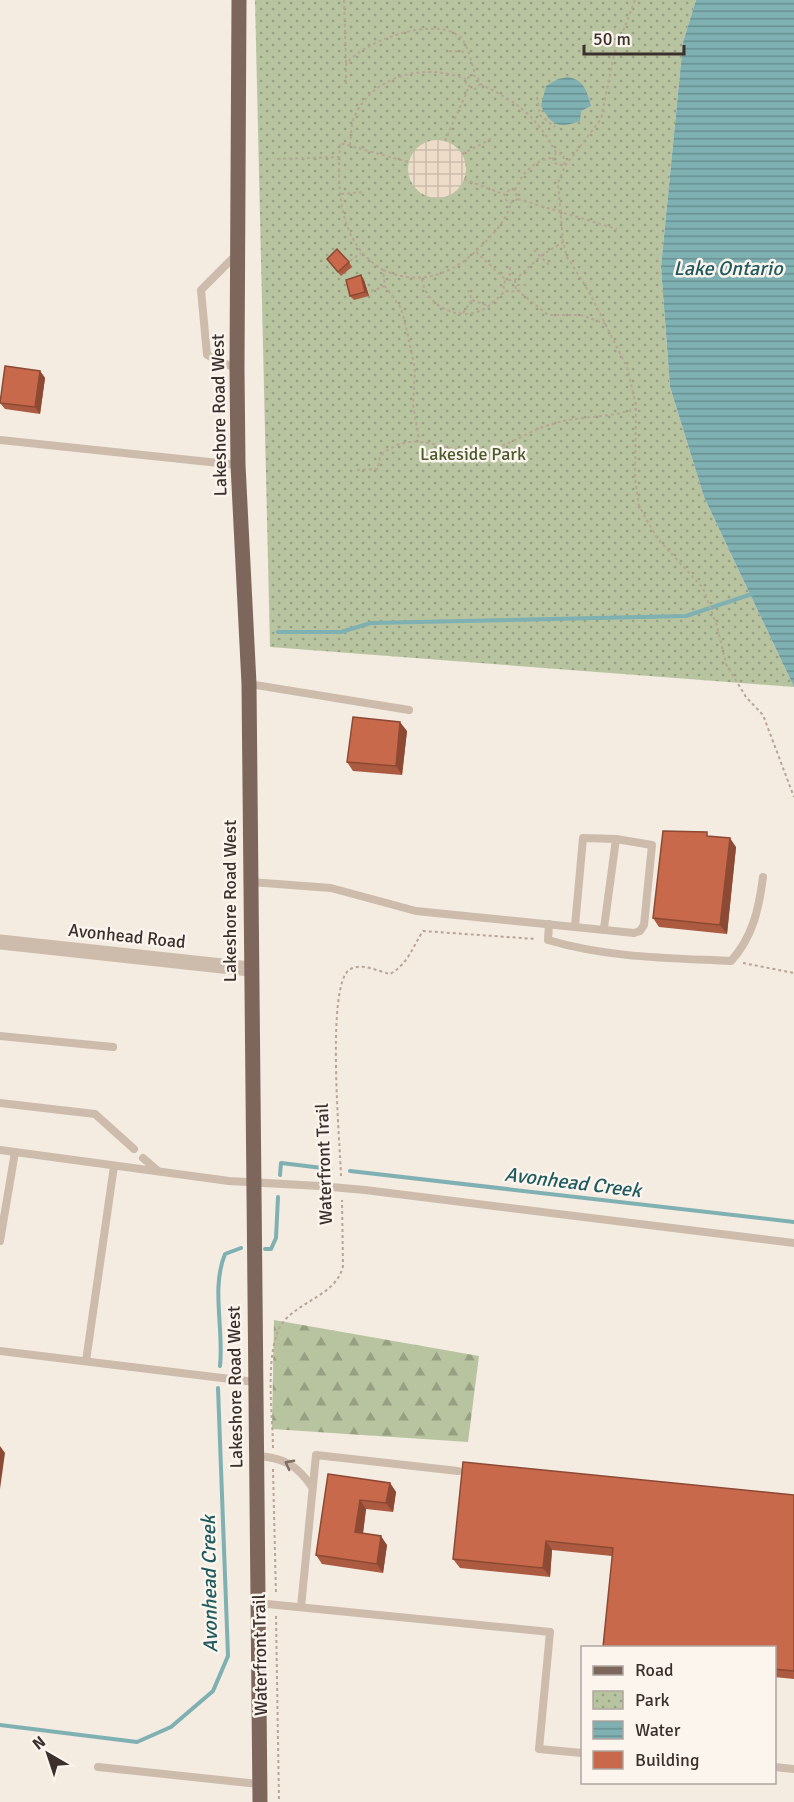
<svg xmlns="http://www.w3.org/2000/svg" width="794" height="1802" viewBox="0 0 794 1802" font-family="Signika,sans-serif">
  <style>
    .forest { fill: url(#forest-firs) }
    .park { fill: url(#park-dots) }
    .plaza { fill: url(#plaza-grid) }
    .water { fill: url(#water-rules) }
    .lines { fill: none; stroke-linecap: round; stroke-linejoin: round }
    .stream { stroke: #7fb0b2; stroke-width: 4 }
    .path { stroke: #b9a596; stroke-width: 2; stroke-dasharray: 3 3; stroke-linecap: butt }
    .service { stroke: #cdbbac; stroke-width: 8 }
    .minor { stroke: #cdbbac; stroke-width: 15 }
    .primary { stroke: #7d675c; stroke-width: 15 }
    .service-bridge { stroke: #cdbbac; stroke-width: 8 }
    .wall { fill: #ac5a40 }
    .shaded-wall { fill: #8c4a34 }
    .building { fill: #c8694b; stroke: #8c4a34; stroke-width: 1.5 }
    .oneway { stroke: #7d6f65 }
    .labels { text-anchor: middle; stroke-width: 5; stroke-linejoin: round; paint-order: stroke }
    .street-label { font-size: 18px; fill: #3b302b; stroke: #fbf5ee }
    .park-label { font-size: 18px; fill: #4a5a2e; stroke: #fbf5ee }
    .water-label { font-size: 20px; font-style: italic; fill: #1f5a5e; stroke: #fbf5ee }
  </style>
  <defs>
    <pattern id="forest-firs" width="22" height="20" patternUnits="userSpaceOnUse" patternTransform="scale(1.5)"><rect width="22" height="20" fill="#b8c4a0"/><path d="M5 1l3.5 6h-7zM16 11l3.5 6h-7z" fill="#97a083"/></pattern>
    <pattern id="park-dots" width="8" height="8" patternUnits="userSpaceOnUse" patternTransform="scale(1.5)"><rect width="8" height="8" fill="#b8c4a0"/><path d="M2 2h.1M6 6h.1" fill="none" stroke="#97a083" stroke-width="1.8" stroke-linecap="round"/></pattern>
    <pattern id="plaza-grid" width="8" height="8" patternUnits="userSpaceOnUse" patternTransform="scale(1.5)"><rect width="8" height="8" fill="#ecdcc8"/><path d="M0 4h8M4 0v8" fill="none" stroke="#cbbdac"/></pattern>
    <pattern id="water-rules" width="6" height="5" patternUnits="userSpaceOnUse" patternTransform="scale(1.5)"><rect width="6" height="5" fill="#7fb0b2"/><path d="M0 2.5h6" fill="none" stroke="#699091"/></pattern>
  </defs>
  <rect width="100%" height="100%" fill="#f4ebe1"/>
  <polygon class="forest" points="274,1320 479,1356 468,1442 272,1429"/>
  <polygon class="park" points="255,0 696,0 683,42 661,267 670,387 704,497 794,687 270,647"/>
  <circle class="plaza" cx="437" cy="169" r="29"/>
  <g class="water">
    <polygon points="696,0 794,0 794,687 704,497 670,387 661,267 683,42"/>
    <path d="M568,77C584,80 587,91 591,106L581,111L580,121C559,129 552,126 541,106L546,86L558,79Z"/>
  </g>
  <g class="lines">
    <g class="stream">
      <polyline points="278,632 341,632 371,623 686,616 755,593"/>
      <polyline points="350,1171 794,1222"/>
      <polyline points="280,1175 281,1163 331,1169"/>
      <polyline points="265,1249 271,1249 276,1238 278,1197"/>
      <path d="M220,1366C224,1329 211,1288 225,1254L241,1248"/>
      <polyline points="0,1725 137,1742 171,1727 213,1691 228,1656 218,1388"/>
    </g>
    <g class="path">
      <polyline points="344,0 346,63"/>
      <polyline points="635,0 614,55 601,119 565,166 558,183 563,242 567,257 588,290 627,367 636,405 635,479 639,506 657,538 703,588 717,626 726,664 746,697 763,715 794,797"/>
      <polyline points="449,51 467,52"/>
      <path d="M346,84V64C364,41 433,16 459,36C468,44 470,59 474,70L473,75L478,78L480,84L475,89L466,84V79L473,75"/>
      <path d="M480,84C516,101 537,116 556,153L563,154L565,166L554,163L553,158L556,153"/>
      <polyline points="537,97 540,115 555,127"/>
      <polyline points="445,141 468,89"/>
      <path d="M350,145C351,137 351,125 354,117C374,74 425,63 466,79"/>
      <polyline points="462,154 491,139"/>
      <polyline points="277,159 339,157"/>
      <path d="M408,162L340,143C337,190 338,243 383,270L385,286L401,308L407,331L415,370L413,405L419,440"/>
      <polyline points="464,179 505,195 506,200 511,203 518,199 515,190 509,190 505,195"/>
      <path d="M515,190C521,174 535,159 553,158"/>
      <polyline points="341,194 364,192"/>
      <polyline points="518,199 617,229"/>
      <polyline points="534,250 549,265"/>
      <polyline points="476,252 506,280"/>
      <polyline points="350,261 361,253"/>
      <polyline points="510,267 510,279"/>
      <path d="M383,270C426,289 460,270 489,238C499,228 507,217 511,203"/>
      <path d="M422,279C425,304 456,321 480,311C489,307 498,298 505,291"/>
      <polyline points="515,280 516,290 511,292 505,291 503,285 506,280 515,280 542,255 563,242"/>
      <polyline points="517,285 529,285"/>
      <polyline points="517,290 548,315 581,315 606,324"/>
      <polyline points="371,291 385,286"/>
      <polyline points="472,300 486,305"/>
      <polyline points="463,313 472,300 468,290"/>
      <path d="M357,470L378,469L380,456C414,427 438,451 476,452C497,453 528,431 549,425C577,415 607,419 635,409"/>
      <polyline points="743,963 794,973"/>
      <path d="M341,1176C340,1142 326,987 349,970C360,962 378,971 390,974C408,964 412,948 423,931L536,939"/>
      <path d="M273,1448C273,1416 263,1347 284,1321C302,1300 337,1294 343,1266L342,1200"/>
      <polyline points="273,1469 276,1595"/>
      <polyline points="276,1616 279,1802"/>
    </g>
    <g class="service">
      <polyline points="237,369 207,355 201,290 238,253"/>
      <polyline points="0,440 238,465"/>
      <polyline points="249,684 409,710"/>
      <polyline points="250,882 331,888 416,911 634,933 640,931 644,925 652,845 616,839"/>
      <path d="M549,924L548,940C608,958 670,958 731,961C753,937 759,908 763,877"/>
      <polyline points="575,926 583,838 616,839 604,928"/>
      <polyline points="0,1036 113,1047"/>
      <polyline points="0,1103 95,1114 134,1149"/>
      <polyline points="0,1150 229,1181 320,1186"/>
      <polyline points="143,1158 158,1171"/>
      <polyline points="365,1190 794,1243"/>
      <polyline points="0,1241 15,1152"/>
      <polyline points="0,1351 255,1382"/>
      <polyline points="86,1361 114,1166"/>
      <path d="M256,1456C283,1457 297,1465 312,1487"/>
      <polyline points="257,1603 550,1632 539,1749 582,1753"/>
      <polyline points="301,1607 316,1455 458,1471"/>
      <polyline points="98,1767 259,1784"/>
      <polyline points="774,1767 794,1769"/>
    </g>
    <polyline class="minor" points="0,942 250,969"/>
    <polyline class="primary" points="239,0 237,369 238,465 249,684 260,1802"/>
    <polyline class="service-bridge" points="320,1186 365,1190"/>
  </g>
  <g class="wall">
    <polygon points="327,259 349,262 352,267 341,276"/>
    <polygon points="364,280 369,296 354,300 350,296"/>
    <polygon points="40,371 45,378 40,414 5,409 0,403"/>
    <polygon points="407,731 402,775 353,771 347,762"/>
    <polygon points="710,836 736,847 727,934 659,927 653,918"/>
    <polygon points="328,1474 390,1483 396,1492 393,1512 366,1509 363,1533 387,1545 383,1573 322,1564 316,1555"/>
    <polygon points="794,1495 794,1679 774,1677 774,1647 612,1556 552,1550 550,1577 460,1568 453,1559"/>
  </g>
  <g class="shaded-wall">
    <polygon points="361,275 364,280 369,296 365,292"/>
    <polygon points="40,371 45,378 40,414 35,407"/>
    <polygon points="400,722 407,731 402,775 396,766"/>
    <polygon points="730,838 736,847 727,934 720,925"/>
    <polygon points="0,1446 5,1453 0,1489"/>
    <polygon points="390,1483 396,1492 393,1512 386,1503"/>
    <polygon points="360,1500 366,1509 362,1541 355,1532"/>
    <polygon points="381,1536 387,1545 383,1573 377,1564"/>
    <polygon points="546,1541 552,1550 550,1577 543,1568"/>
  </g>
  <g class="building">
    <polygon points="337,249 349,262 338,272 327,259"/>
    <polygon points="361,275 365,292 350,296 346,280"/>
    <polygon points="5,366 40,371 35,407 0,403"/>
    <polygon points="353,717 400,722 396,766 347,762"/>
    <polygon points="663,831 707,832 707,836 730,838 720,925 653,918"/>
    <polygon points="463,1462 794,1495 794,1671 774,1669 774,1647 603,1647 613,1548 546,1541 543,1568 453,1559"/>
    <polygon points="328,1474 390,1483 386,1503 360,1500 355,1532 381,1536 377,1564 316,1555"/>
  </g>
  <defs><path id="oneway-chevron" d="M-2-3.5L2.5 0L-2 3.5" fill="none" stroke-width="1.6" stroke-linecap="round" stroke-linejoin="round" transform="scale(1.5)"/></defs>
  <use class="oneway" href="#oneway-chevron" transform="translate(289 1464) rotate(-152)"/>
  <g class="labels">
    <g class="street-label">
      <text transform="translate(219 415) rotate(-91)" y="6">Lakeshore Road West</text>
      <text transform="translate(230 901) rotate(-90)" y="6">Lakeshore Road West</text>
      <text transform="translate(127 936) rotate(6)" y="6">Avonhead Road</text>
      <text transform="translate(324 1164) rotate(-92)" y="6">Waterfront Trail</text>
      <text transform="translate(235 1387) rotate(-91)" y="6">Lakeshore Road West</text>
      <text transform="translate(260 1655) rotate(-91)" y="6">Waterfront Trail</text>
    </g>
    <g class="park-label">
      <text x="473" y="460">Lakeside Park</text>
    </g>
    <g class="water-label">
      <text x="728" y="275">Lake Ontario</text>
      <text transform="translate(573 1182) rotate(7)" y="7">Avonhead Creek</text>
      <text transform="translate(209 1584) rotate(-91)" y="7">Avonhead Creek</text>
    </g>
  </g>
  <rect x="581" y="1646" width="195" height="138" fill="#fbf5ee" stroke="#aea6a0" stroke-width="1.5"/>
  <rect x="593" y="1666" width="30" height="9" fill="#7d675c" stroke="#aea6a0" stroke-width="1.5"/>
  <text x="635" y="1676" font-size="18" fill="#3b302b">Road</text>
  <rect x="593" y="1691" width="30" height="18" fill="url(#park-dots)" stroke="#aea6a0" stroke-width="1.5"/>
  <text x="635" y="1706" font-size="18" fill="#3b302b">Park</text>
  <rect x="593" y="1721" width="30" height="18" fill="url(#water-rules)" stroke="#aea6a0" stroke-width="1.5"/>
  <text x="635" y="1736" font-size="18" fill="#3b302b">Water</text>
  <rect x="593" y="1751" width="30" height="18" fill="#c8694b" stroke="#aea6a0" stroke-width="1.5"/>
  <text x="635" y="1766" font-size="18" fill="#3b302b">Building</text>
  <g transform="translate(48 1754) rotate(321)" stroke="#fbf5ee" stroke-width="4.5" paint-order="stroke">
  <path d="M0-4.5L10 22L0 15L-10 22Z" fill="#3b302b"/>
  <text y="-9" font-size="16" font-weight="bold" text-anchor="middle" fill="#3b302b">N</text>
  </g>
  <path d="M584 45v9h100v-9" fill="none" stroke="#3b302b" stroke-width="3"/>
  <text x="593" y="45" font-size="18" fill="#3b302b" stroke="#fbf5ee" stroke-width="4.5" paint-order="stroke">50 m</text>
</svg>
